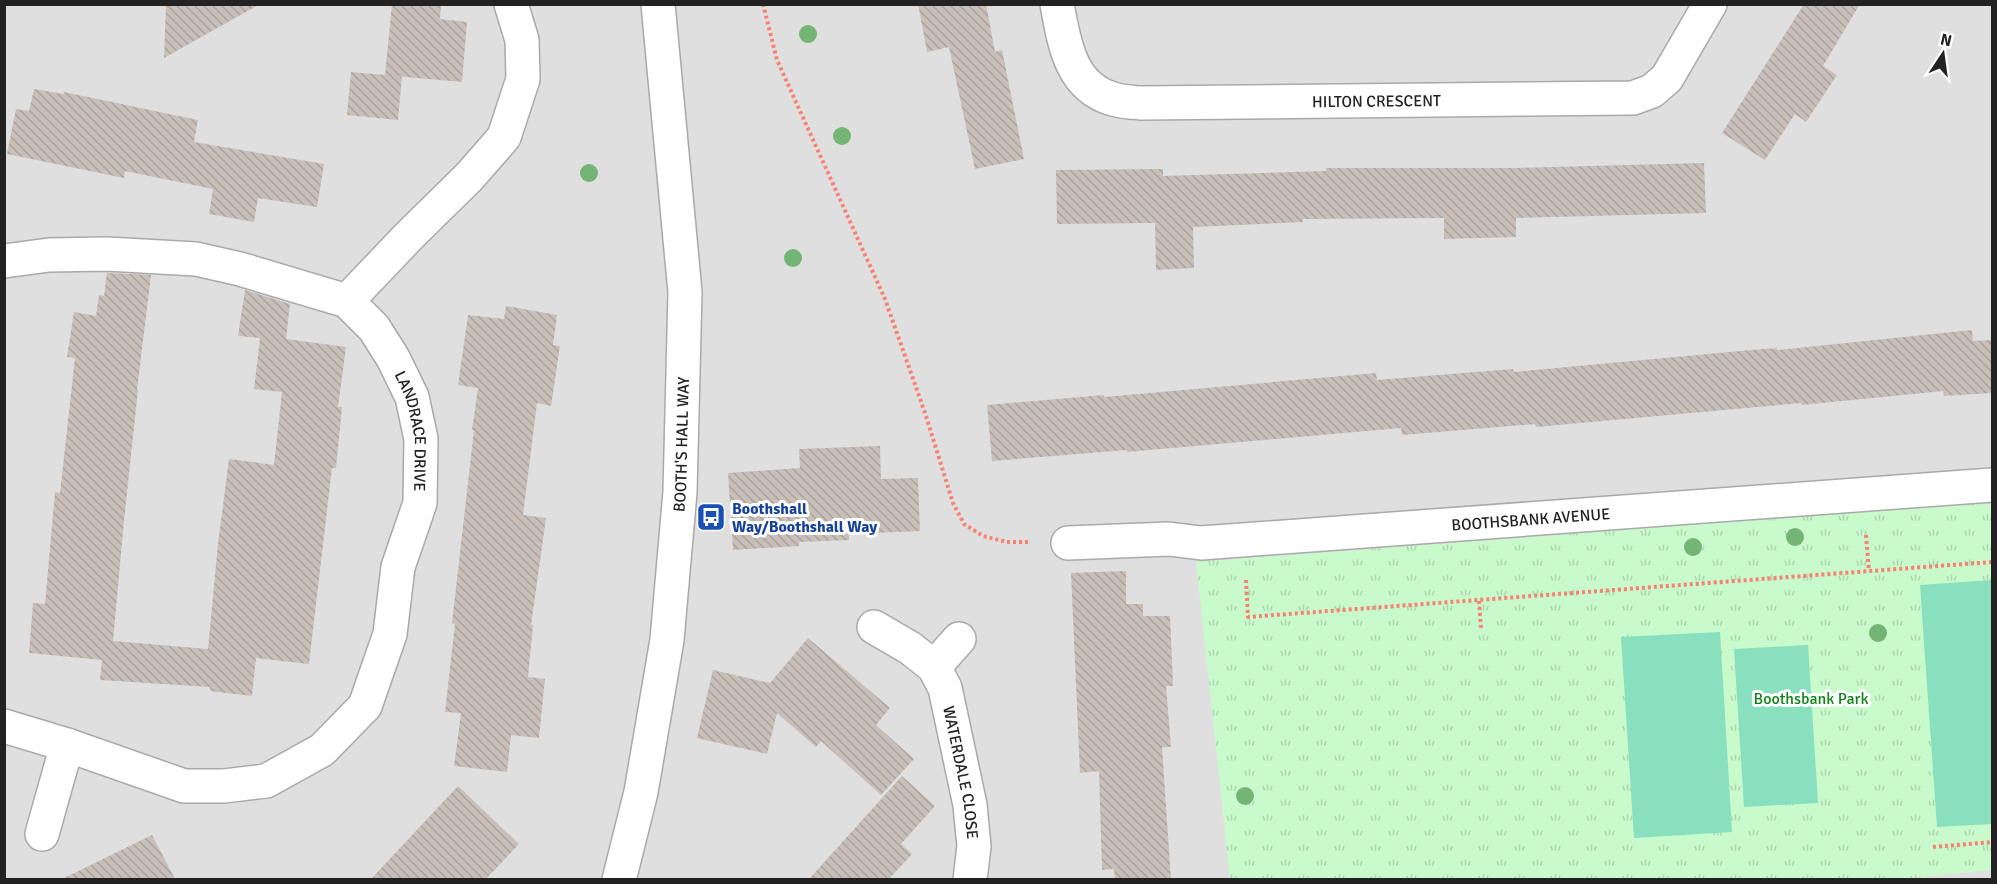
<svg xmlns="http://www.w3.org/2000/svg" width="1997" height="884" viewBox="0 0 1997 884" font-family="Signika,sans-serif">
  <style>
    .residential { fill: #e0dfdf }
    .park { fill: url(#park-tufts) }
    .pitch { fill: #88e0be }
    .building { fill: url(#building-back-hatch) }
    .lines { fill: none; stroke-linecap: round; stroke-linejoin: round }
    .street-casing { stroke: #a9a9a9; stroke-width: 36 }
    .path { stroke: #fa8072; stroke-width: 4; stroke-dasharray: 3 3; stroke-linecap: butt }
    .street { stroke: #fff; stroke-width: 33 }
    .tree { fill: #74b475 }
    .labels { text-anchor: middle; stroke-width: 6; stroke-linejoin: round; paint-order: stroke }
    .street-label { font-size: 16px; fill: #222; stroke: #fff }
    .transit-label { font-size: 16px; font-weight: bold; fill: #164399; stroke: #fff; text-anchor: start }
    .park-label { font-size: 16px; fill: #0c8416; stroke: #fff }
  </style>
  <defs>
    <pattern id="park-tufts" width="24" height="20" patternUnits="userSpaceOnUse" patternTransform="scale(1.5)"><rect width="24" height="20" fill="#c8facc"/><path d="M3 7l-1-3M5 7V3M7 7l1-3M15 17l-1-3M17 17v-4M19 17l1-3" fill="none" stroke="#acd6af"/></pattern>
    <pattern id="building-back-hatch" width="6" height="6" patternUnits="userSpaceOnUse" patternTransform="scale(1.5)"><rect width="6" height="6" fill="#c7bfb8"/><path d="M-1 5l2 2M0 0l6 6M5-1l2 2" fill="none" stroke="#aba49e"/></pattern>
  </defs>
  <rect width="100%" height="100%" fill="#f2efe9"/>
  <rect class="residential" x="5" y="5" width="1987" height="874"/>
  <polygon class="park" points="1992,502 1992,870 1893,880 1230,879 1196,562"/>
  <g class="pitch">
    <polygon points="1992,580 1992,824 1937,827 1920,585"/>
    <polygon points="1720,632 1732,832 1634,838 1621,637"/>
    <polygon points="1808,645 1818,803 1744,807 1734,649"/>
  </g>
  <g class="building">
    <polygon points="166,4 260,4 164,58"/>
    <polygon points="392,4 441,4 440,19 467,22 462,82 395,76 402,77 398,120 347,115 351,72 385,75"/>
    <polygon points="918,4 986,4 995,52 1002,50 1024,159 975,169 949,47 927,52"/>
    <polygon points="1804,4 1860,4 1823,66 1837,75 1806,122 1795,114 1765,160 1722,133"/>
    <polygon points="34,89 64,94 64,92 198,120 194,142 324,164 317,207 258,198 254,222 209,214 213,189 125,171 124,178 7,154 16,109 29,111"/>
    <polygon points="1704,163 1706,213 1516,218 1516,237 1444,239 1444,218 1303,219 1303,222 1193,227 1194,268 1156,270 1155,223 1057,224 1056,170 1163,169 1163,176 1326,171 1326,168 1515,168"/>
    <polygon points="107,273 151,275 137,390 138,390 124,521 113,641 208,649 218,544 229,459 274,465 282,392 254,389 260,338 238,336 245,290 290,304 286,339 346,347 338,407 342,407 336,468 332,468 309,664 256,658 252,696 210,691 210,687 100,680 102,660 29,653 33,603 45,604 55,492 60,493 75,358 67,357 74,312 96,316 99,295 104,296"/>
    <polygon points="506,306 557,315 553,345 560,346 551,406 537,403 523,515 546,518 531,625 533,625 528,677 545,679 539,738 511,735 507,772 454,766 461,713 445,712 455,624 452,623 474,430 472,430 478,388 458,385 468,315 504,319"/>
    <polygon points="1972,330 1973,341 1992,340 1992,393 1944,396 1943,391 1802,405 1801,403 1536,427 1535,424 1402,435 1401,428 1127,452 1127,450 992,461 987,405 1104,395 1104,397 1376,373 1377,380 1513,369 1514,372 1751,350 1777,348 1777,350"/>
    <polygon points="880,446 881,479 918,478 920,531 849,534 849,540 799,542 799,546 733,550 728,473 800,468 799,449"/>
    <polygon points="1126,571 1126,604 1143,604 1143,616 1170,616 1173,686 1166,686 1171,747 1162,747 1171,879 1115,879 1114,869 1102,870 1099,771 1080,773 1071,573"/>
    <polygon points="808,638 890,708 876,725 914,759 881,795 821,741 816,747 777,713 767,754 697,738 713,670 770,683"/>
    <polygon points="902,776 935,806 901,844 912,854 889,879 809,879"/>
    <polygon points="458,786 519,844 486,879 371,879"/>
    <polygon points="152,835 175,879 62,879"/>
  </g>
  <g class="lines">
    <g class="street-casing">
      <g id="street">
        <path id="s1" d="M1057,4C1064,42 1070,87 1113,99C1122,102 1132,102 1141,103L1633,98L1652,91L1667,78L1710,4"/>
        <path id="s2" d="M4,261L49,255L107,254L196,259L240,269L347,301L374,328L393,358L412,397L421,439L420,503L398,567L390,634L365,706L322,750L266,781L224,786H184L67,745L4,726"/>
        <polyline points="347,301 409,236 469,177 504,137 523,79 522,40 511,4"/>
        <path id="s3" d="M1068,543L1169,539L1201,543L1992,485"/>
        <path id="s4" d="M874,627L910,648L934,667L945,688L970,805L974,846L970,880"/>
        <polyline points="934,667 959,639"/>
        <polyline points="42,834 67,745"/>
        <path id="s5" d="M619,880L641,792L667,640L680,492L685,292L658,4"/>
      </g>
    </g>
    <g class="path">
      <polyline points="763,4 777,60 885,299 925,413 953,503 964,524 983,536 1007,542 1028,542"/>
      <polyline points="1866,535 1869,571"/>
      <polyline points="1246,580 1248,617 1992,562"/>
      <polyline points="1479,601 1481,628"/>
      <polyline points="1933,847 1992,842"/>
    </g>
    <use href="#street" class="street"/>
  </g>
  <g class="tree">
    <circle cx="808" cy="34" r="9"/>
    <circle cx="842" cy="136" r="9"/>
    <circle cx="589" cy="173" r="9"/>
    <circle cx="793" cy="258" r="9"/>
    <circle cx="1795" cy="537" r="9"/>
    <circle cx="1693" cy="547" r="9"/>
    <circle cx="1878" cy="633" r="9"/>
    <circle cx="1245" cy="796" r="9"/>
  </g>
  <defs>
    <g id="bus-square" transform="scale(1.5)"><rect x="-9" y="-9" width="18" height="18" rx="4" fill="#1a4fb4" stroke="#fff"/><path d="M-5-6H5V4H4V6H2V4H-2V6H-4V4H-5ZM-3.5-4V0h7V-4ZM-3.5 1.2v1.5H-2V1.2ZM2 1.2v1.5H3.5V1.2Z" fill="#fff"/></g>
  </defs>
  <g fill-rule="evenodd">
    <use href="#bus-square" x="711" y="517"/>
  </g>
  <g class="labels">
    <g class="street-label">
      <text dy="6" stroke="none"><textPath href="#s1" startOffset="381">HILTON CRESCENT</textPath></text>
      <text dy="6" stroke="none"><textPath href="#s2" startOffset="500">LANDRACE DRIVE</textPath></text>
      <text dy="6" stroke="none"><textPath href="#s5" startOffset="441">BOOTH'S HALL WAY</textPath></text>
      <text dy="6" stroke="none"><textPath href="#s3" startOffset="464">BOOTHSBANK AVENUE</textPath></text>
      <text dy="6" stroke="none"><textPath href="#s4" startOffset="182">WATERDALE CLOSE</textPath></text>
    </g>
    <g class="transit-label">
      <text x="732" y="514">Boothshall<tspan x="732" dy="18">Way/Boothshall Way</tspan></text>
    </g>
    <g class="park-label">
      <text x="1811" y="704">Boothsbank Park</text>
    </g>
  </g>
  <rect width="1997" height="884" fill="none" stroke="#222222" stroke-width="12"/>
  <g transform="translate(1943 54) rotate(13)" stroke="#ffffff" stroke-width="4.5" paint-order="stroke">
  <path d="M0-4.5L10 22L0 15L-10 22Z" fill="#222222"/>
  <text y="-9" font-size="16" font-weight="bold" text-anchor="middle" fill="#222222">N</text>
  </g>
</svg>
